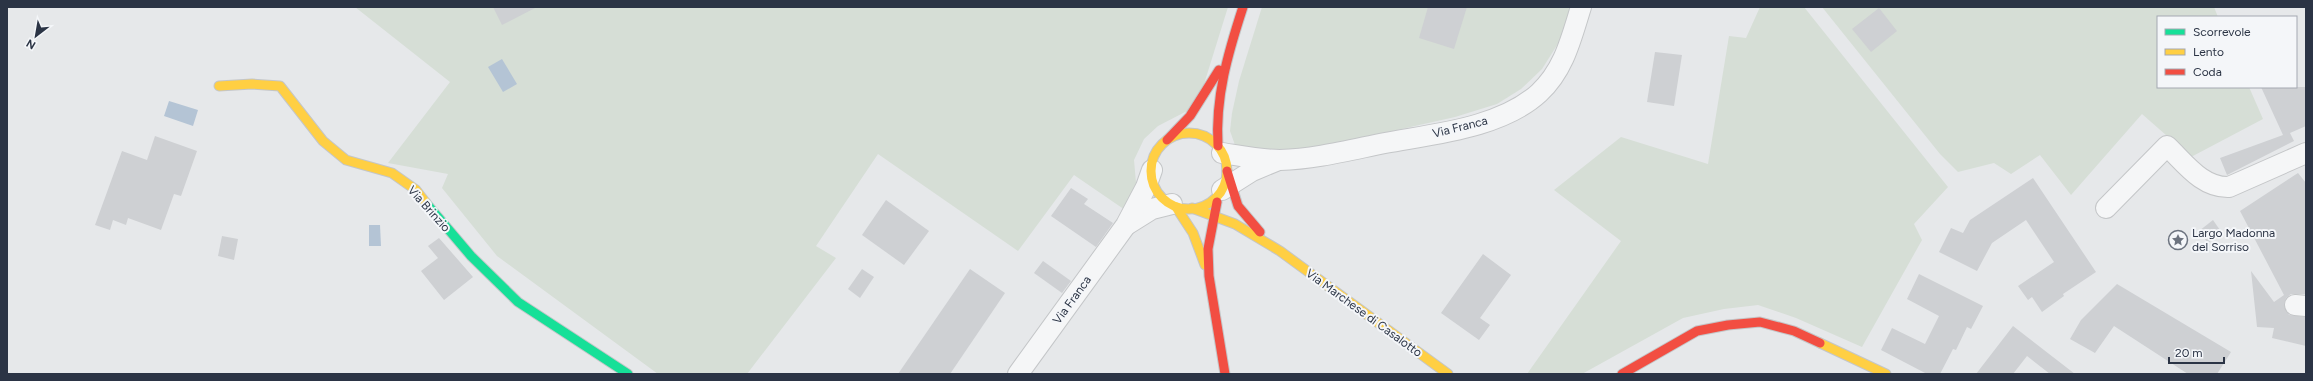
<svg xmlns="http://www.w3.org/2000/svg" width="2313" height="381" viewBox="0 0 2313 381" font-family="Figtree,sans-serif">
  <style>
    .green { fill: #d6ded6 }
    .water { fill: #b4c4d5 }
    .building { fill: #ced0d3 }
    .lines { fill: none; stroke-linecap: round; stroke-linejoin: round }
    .street-casing { stroke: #c4c6c8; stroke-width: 22 }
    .fast-casing { stroke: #c4c6c8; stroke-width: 11 }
    .slow-casing { stroke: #c4c6c8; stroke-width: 11 }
    .jam-casing { stroke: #c4c6c8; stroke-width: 11 }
    .street { stroke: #f5f6f7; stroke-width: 20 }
    .fast { stroke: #16e098; stroke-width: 9 }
    .slow { stroke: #ffcf43; stroke-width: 9 }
    .jam { stroke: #f24e42; stroke-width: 9 }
    .labels { text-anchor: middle; stroke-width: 4; stroke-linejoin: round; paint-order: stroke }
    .street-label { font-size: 12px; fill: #2b3445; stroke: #f4f6f9 }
    .poi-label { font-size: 12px; fill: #2b3445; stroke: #f4f6f9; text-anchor: start }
  </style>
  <rect width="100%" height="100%" fill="#e6e8ea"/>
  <g class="green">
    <polygon points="355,7 1228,7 1200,97 1187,111 1158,126 1144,139 1134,160 1137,194 1128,212 1074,175 1018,251 878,154 816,246 836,258 747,374 658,374 497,256 442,188 448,174 388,163 450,82"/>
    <polygon points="1262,7 1571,7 1561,39 1542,69 1521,89 1497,104 1455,117 1281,156 1245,152 1235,145 1230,131 1232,113 1239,81"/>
    <polygon points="1760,7 1804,7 1948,187 1914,224 1922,240 1862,347 1796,318 1758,305 1724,309 1683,318 1582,374 1527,374 1621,241 1554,190 1621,137 1708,164 1729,36 1746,38"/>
    <polygon points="1822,7 2214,7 2218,17 2158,17 2158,87 2249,87 2263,119 2191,157 2142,114 2071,195 2040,155 2011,174 1994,163 1958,172 1940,154"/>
  </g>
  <g class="water">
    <polygon points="502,59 517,84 503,92 488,67"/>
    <polygon points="169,101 198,110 193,126 164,116"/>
    <polygon points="369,225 380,225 381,246 369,246"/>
  </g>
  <g class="building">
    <polygon points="493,7 537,7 502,25"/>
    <polygon points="1428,7 1467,7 1454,49 1419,38"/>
    <polygon points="1879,8 1897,31 1871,52 1852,29"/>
    <polygon points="1655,52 1682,55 1674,106 1647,102"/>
    <polygon points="2261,87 2306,87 2306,126 2290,133 2294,141 2227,175 2220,158 2283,135"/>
    <polygon points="155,136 197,151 181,196 174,194 161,230 128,218 126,225 113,220 110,230 95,225 122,151 147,160"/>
    <polygon points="2298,173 2306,183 2306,294 2291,294 2286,298 2284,304 2289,315 2306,317 2306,346 2272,338 2274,328 2257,327 2251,271 2274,302 2284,295 2240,211"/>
    <polygon points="2033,178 2096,272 2063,294 2064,296 2042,312 2032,297 2028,300 2018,286 2054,262 2026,220 1992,243 1977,271 1939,252 1951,228 1963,233 1970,220"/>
    <polygon points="1071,188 1088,199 1084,204 1113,223 1096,247 1051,216"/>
    <polygon points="886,200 929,231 904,265 862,235"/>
    <polygon points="2213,220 2222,233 2208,243 2199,231"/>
    <polygon points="222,236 238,239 234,260 218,256"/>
    <polygon points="439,238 473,277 444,300 421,271 438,258 428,246"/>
    <polygon points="1483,254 1511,275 1480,318 1490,325 1479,340 1441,313"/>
    <polygon points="1043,261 1071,281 1062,293 1034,273"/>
    <polygon points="862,269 874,277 860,298 848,289"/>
    <polygon points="970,269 1005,293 950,374 898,374"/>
    <polygon points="1919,274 1983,306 1971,329 1967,327 1956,350 1953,349 1940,374 1927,374 1881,350 1892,328 1925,344 1939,316 1907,299"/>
    <polygon points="2117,284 2231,352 2217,374 2188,374 2114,326 2095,353 2070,339 2081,320"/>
    <polygon points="2013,326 2053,357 2075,374 2050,374 2027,356 2013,374 1976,374"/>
  </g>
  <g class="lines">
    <g class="street-casing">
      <g id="street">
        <path d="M1222,153C1241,156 1261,160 1280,160C1315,159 1350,150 1385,143C1433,134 1501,128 1539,93C1564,70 1571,39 1581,7"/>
        <polyline points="1222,190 1252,171 1276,161"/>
        <path d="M2106,208L2167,146C2185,163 2202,188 2229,187L2306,153"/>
        <polyline points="1128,224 1152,209 1172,204"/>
        <polyline points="2295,305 2306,306"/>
        <polyline points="1018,374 1126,225 1146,187 1152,170"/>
      </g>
    </g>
    <g class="fast-casing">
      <polyline id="fast" points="426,203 471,256 518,302 628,374"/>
    </g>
    <g class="slow-casing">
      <g id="slow">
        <polyline points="219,86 252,84 280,86 323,141 346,160 392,173 416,190 426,203"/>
        <circle cx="1189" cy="171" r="38"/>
        <polyline points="1176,207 1193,233 1205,265"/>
        <polyline points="1192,208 1235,224 1280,251 1448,374"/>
        <polyline points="1820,343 1886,374"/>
      </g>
    </g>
    <g class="jam-casing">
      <g id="jam">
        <polyline points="1167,140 1190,116 1219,70"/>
        <path d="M1218,146C1215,97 1228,53 1243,7"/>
        <polyline points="1227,171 1238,206 1260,232"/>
        <polyline points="1217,202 1208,249 1209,276 1225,374"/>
        <polyline points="1622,374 1697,331 1728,325 1760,322 1794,331 1820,343"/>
      </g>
    </g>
    <use href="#street" class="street"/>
    <use href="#fast" class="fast"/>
    <use href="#slow" class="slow"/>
    <use href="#jam" class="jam"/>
  </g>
  <defs>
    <g id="sight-ring" transform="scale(1)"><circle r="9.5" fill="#f4f6f9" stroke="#6c737f" stroke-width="1.5"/><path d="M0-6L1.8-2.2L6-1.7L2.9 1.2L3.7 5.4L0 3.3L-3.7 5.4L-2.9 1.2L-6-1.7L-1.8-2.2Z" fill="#6c737f"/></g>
  </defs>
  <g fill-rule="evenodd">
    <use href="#sight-ring" x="2178" y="240"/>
  </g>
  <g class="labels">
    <g class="street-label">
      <text transform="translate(1460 127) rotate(-14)" y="4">Via Franca</text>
      <text transform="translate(429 209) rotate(48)" y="4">Via Brinzio</text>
      <text transform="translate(1072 300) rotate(-54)" y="4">Via Franca</text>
      <text transform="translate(1364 313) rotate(36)" y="4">Via Marchese di Casalotto</text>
    </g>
    <g class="poi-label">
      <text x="2192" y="237">Largo Madonna<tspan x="2192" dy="14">del Sorriso</tspan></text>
    </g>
  </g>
  <rect width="2313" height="381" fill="none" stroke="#2b3445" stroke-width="16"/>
  <rect x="2157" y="16" width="140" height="72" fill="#f4f6f9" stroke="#a4a8b1"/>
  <rect x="2165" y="29" width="20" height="6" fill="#16e098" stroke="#a4a8b1"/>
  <text x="2193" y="36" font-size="12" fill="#2b3445">Scorrevole</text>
  <rect x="2165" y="49" width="20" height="6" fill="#ffcf43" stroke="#a4a8b1"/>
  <text x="2193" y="56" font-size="12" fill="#2b3445">Lento</text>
  <rect x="2165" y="69" width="20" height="6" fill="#f24e42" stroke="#a4a8b1"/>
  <text x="2193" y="76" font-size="12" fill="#2b3445">Coda</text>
  <g transform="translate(36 36) rotate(211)" stroke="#f4f6f9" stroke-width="3" paint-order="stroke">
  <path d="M0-3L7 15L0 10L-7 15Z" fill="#2b3445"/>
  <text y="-6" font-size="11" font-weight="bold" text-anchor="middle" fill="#2b3445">N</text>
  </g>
  <path d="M2169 357v6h55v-6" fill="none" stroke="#2b3445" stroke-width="2"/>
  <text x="2175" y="357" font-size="12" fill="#2b3445" stroke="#f4f6f9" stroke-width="3" paint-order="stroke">20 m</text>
</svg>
